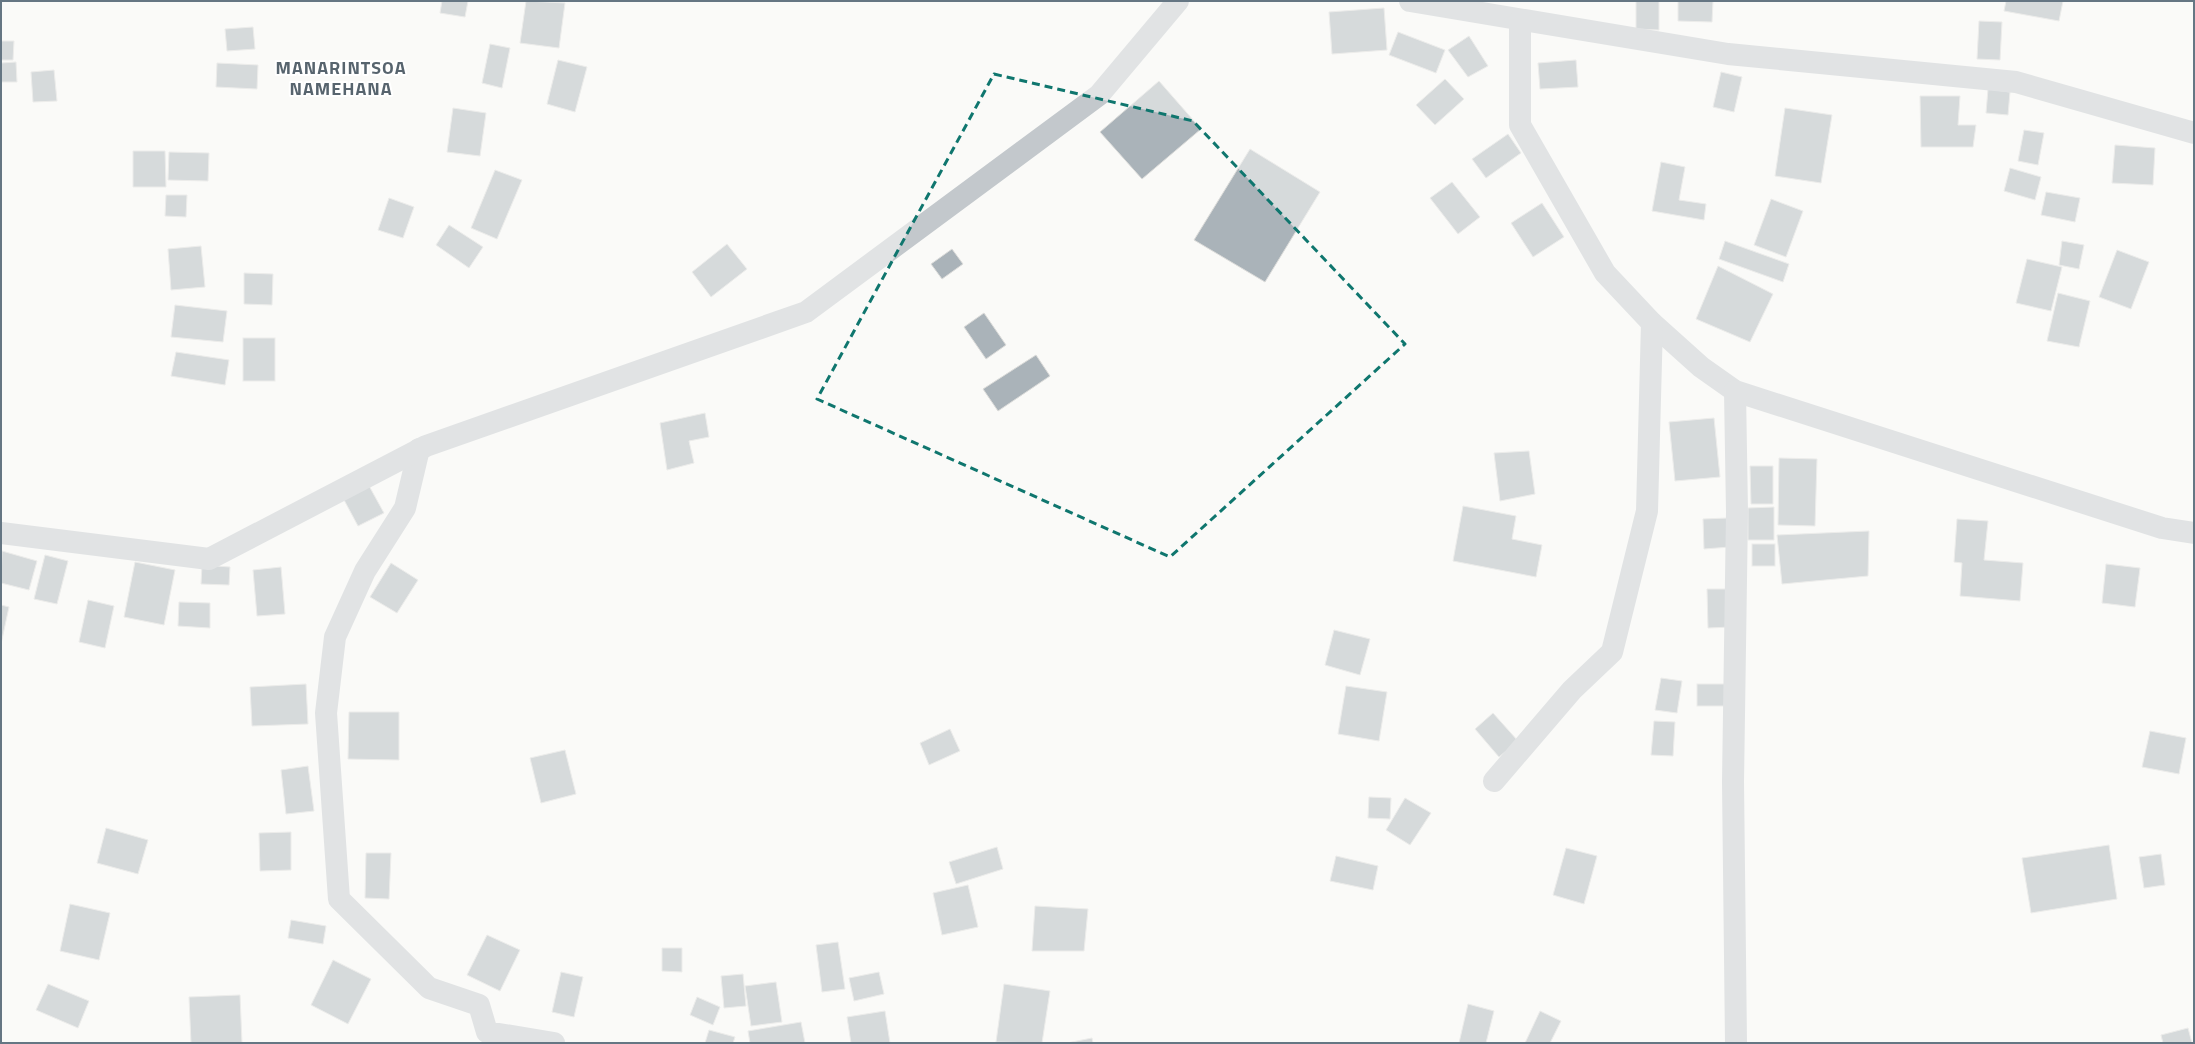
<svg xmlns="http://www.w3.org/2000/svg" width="2195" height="1044" viewBox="0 0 2195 1044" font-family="'Titillium Web',sans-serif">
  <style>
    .building { fill: #aab3b9; stroke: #dcdcda }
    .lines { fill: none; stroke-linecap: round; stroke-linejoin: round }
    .minor { stroke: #c3c8cc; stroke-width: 22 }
    .marked { fill: none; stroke: #0f766e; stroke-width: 3; stroke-dasharray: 8 5; stroke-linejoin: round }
    .labels { text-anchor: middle; stroke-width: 4; stroke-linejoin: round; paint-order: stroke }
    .district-label { font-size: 18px; font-weight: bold; letter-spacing: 1px; fill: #57646e; stroke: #fff }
  </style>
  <rect width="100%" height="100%" fill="#fafaf8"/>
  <g class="building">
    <polygon points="442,1 468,1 465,17 440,13"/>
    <polygon points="526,1 565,3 559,48 520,43"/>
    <polygon points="1636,1 1659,1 1659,30 1636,29"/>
    <polygon points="1678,1 1713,1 1712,22 1678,21"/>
    <polygon points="2006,1 2063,1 2059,21 2004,11"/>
    <polygon points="1384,8 1387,50 1332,54 1329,12"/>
    <polygon points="1979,21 2002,22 2000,60 1977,59"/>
    <polygon points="253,27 255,49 227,51 225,29"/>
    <polygon points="1398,32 1445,50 1436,73 1389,55"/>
    <polygon points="1469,36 1488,66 1468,77 1448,50"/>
    <polygon points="1,41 14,41 13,60 1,60"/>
    <polygon points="490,44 510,48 502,88 482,83"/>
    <polygon points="558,60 587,67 575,112 547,104"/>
    <polygon points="1576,60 1578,87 1540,89 1538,63"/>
    <polygon points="16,62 17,82 1,82 1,63"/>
    <polygon points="217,63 258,65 257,89 216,87"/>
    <polygon points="54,70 57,101 33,102 31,72"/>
    <polygon points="1721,72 1742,77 1734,112 1713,107"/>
    <polygon points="1445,79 1464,99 1435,125 1416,105"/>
    <polygon points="1159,81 1201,129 1142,179 1100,132"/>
    <polygon points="1988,89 2010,92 2008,115 1986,113"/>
    <polygon points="1920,96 1960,96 1958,125 1976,125 1973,147 1921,147"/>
    <polygon points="453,108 486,113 480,156 447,152"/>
    <polygon points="1785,108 1832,115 1821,183 1775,176"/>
    <polygon points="2024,130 2044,133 2038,165 2018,161"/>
    <polygon points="1508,134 1521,153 1486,178 1472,159"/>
    <polygon points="2115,145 2155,148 2153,185 2112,183"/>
    <polygon points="1250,149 1320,192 1265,282 1194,240"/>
    <polygon points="133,151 165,151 166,187 133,187"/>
    <polygon points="169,152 209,153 208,181 168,180"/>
    <polygon points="1661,162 1685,167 1679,200 1706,204 1704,220 1652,211"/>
    <polygon points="2010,168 2041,177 2035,200 2004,191"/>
    <polygon points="495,170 522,180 497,239 471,228"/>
    <polygon points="1452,182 1480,217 1458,234 1430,198"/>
    <polygon points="2046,192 2080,198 2075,222 2041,215"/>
    <polygon points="166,195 187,195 186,217 165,216"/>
    <polygon points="389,198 414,207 403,238 378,230"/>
    <polygon points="1771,199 1803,211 1786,257 1754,245"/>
    <polygon points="1542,203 1564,237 1533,257 1511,223"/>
    <polygon points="449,225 483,247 469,268 436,245"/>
    <polygon points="1725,241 1789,264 1783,282 1719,259"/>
    <polygon points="2062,241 2084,245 2079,269 2059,265"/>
    <polygon points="727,244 747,269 711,297 692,272"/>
    <polygon points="201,246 205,287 171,290 168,249"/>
    <polygon points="952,249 963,264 942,279 931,264"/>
    <polygon points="2117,250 2149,262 2131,309 2099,297"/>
    <polygon points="2027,259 2062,267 2051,311 2016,303"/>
    <polygon points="1718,266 1773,294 1750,342 1696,319"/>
    <polygon points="244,273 273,274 272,305 244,304"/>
    <polygon points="2058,293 2090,301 2079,347 2047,341"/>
    <polygon points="175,305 227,311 223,342 171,337"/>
    <polygon points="984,313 1006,345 986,359 964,327"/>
    <rect x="243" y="338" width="32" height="43"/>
    <polygon points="176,352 229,360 225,385 171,376"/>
    <polygon points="1036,355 1050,376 998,411 983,389"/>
    <polygon points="705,413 709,437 689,441 694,463 667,470 660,423"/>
    <polygon points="1714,418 1720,477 1675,481 1669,422"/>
    <polygon points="1529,451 1535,494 1500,501 1494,453"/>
    <polygon points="1779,458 1817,459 1815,526 1778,525"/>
    <polygon points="1750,466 1773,466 1773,504 1751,504"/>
    <polygon points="368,484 384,513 358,526 343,498"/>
    <polygon points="1463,506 1516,516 1512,539 1542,545 1536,577 1453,561"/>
    <polygon points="1774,507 1774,540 1748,540 1748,508"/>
    <polygon points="1728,518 1730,547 1704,549 1703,519"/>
    <polygon points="1957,519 1988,521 1984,560 2023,563 2020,601 1960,596 1962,563 1954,562"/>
    <polygon points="1869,531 1868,576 1782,584 1777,535"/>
    <rect x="1752" y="544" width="23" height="22"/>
    <polygon points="2,551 37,561 29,590 1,583"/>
    <polygon points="45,555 68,561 57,604 34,599"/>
    <polygon points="135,562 175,570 164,625 124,617"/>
    <polygon points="391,563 418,580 397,613 370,597"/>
    <polygon points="2106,564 2140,568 2135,607 2102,603"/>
    <polygon points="202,565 230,567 229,585 201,584"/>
    <polygon points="281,567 285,614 257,616 253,570"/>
    <polygon points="1707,589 1729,589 1731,627 1708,628"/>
    <polygon points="88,600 114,606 105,648 79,642"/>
    <polygon points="179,602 210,603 210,628 178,626"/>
    <polygon points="1,605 9,607 1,644"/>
    <polygon points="1334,630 1370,639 1360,675 1325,665"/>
    <polygon points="1661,678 1682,681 1677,713 1655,710"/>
    <polygon points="306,684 308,724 252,726 250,687"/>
    <rect x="1697" y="684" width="34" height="22"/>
    <polygon points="1346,686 1387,692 1379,741 1338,734"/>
    <polygon points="349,712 399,712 399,760 348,759"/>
    <polygon points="1493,713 1518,741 1499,757 1475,729"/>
    <polygon points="1654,721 1675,722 1673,756 1651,755"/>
    <polygon points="950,729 960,751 929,765 920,743"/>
    <polygon points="2150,731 2186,738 2179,774 2142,767"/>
    <polygon points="565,750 576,794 541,803 530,758"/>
    <polygon points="308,766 314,811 286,814 281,770"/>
    <polygon points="1369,797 1391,798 1390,819 1368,818"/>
    <polygon points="1405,798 1431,813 1410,845 1386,830"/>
    <polygon points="106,828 148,840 138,874 97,863"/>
    <polygon points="291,832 291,870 260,871 259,833"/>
    <polygon points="2109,845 2117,899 2031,913 2022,858"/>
    <polygon points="997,847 1003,869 956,884 949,862"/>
    <polygon points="1566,848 1597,856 1584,904 1553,895"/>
    <polygon points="366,853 391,853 389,899 365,898"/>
    <polygon points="2161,854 2165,885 2144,888 2139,857"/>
    <polygon points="1336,856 1378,866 1373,890 1330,881"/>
    <polygon points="968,885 978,927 942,935 933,893"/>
    <polygon points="70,904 110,913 99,960 60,951"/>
    <polygon points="1035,906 1088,909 1084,951 1032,951"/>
    <polygon points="291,920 326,926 323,944 288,938"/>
    <polygon points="487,935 520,950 500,991 467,975"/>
    <polygon points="838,942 845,989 822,992 816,945"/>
    <polygon points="662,948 682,948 682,972 662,971"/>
    <polygon points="333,960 371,979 348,1024 311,1005"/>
    <polygon points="561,972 583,977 574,1017 552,1012"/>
    <polygon points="879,972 884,994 854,1001 849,978"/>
    <polygon points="743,974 746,1006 724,1008 721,976"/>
    <polygon points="776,982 782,1022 751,1026 745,986"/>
    <polygon points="48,984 89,1001 78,1028 36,1010"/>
    <polygon points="1004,984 1050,991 1042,1043 996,1042"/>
    <polygon points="240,995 242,1043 191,1043 189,997"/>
    <polygon points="697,997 720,1007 713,1025 690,1015"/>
    <polygon points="1468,1004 1494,1011 1486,1043 1459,1043"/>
    <polygon points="885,1011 890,1043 851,1043 847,1017"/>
    <polygon points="1540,1011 1561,1021 1550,1043 1525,1043"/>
    <polygon points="801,1022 805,1043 750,1043 748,1031"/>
    <polygon points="2188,1028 2192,1043 2163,1043 2161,1035"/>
    <polygon points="709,1030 735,1037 733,1043 705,1043"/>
    <polygon points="1092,1038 1093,1043 1067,1043"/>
  </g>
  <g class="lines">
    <g class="minor">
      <polyline points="1410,1 1728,54 2016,82 2194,133"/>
      <polyline points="1520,20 1520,125 1605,273 1652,323 1701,367 1735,391 2162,528 2194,533"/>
      <polyline points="1735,391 1737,512 1733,782 1736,1043"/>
      <polyline points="419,449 405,508 365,571 335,637 326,713 339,899 429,988 479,1005 487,1032 554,1043"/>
      <polyline points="1,533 209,559 426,446 806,312 1099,95 1178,1"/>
      <polyline points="1494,781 1572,690 1612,652 1647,511 1652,323"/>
    </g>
  </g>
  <path d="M0 0H2195V1044H0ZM994,74L1193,121L1405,344L1170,557L817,399Z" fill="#fafaf8" fill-opacity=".55" fill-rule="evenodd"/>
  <path class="marked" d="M994,74L1193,121L1405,344L1170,557L817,399Z"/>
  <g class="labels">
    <g class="district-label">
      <text x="341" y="74">MANARINTSOA<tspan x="341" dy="21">NAMEHANA</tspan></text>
    </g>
  </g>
  <rect width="2195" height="1044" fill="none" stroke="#657683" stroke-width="4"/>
</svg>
